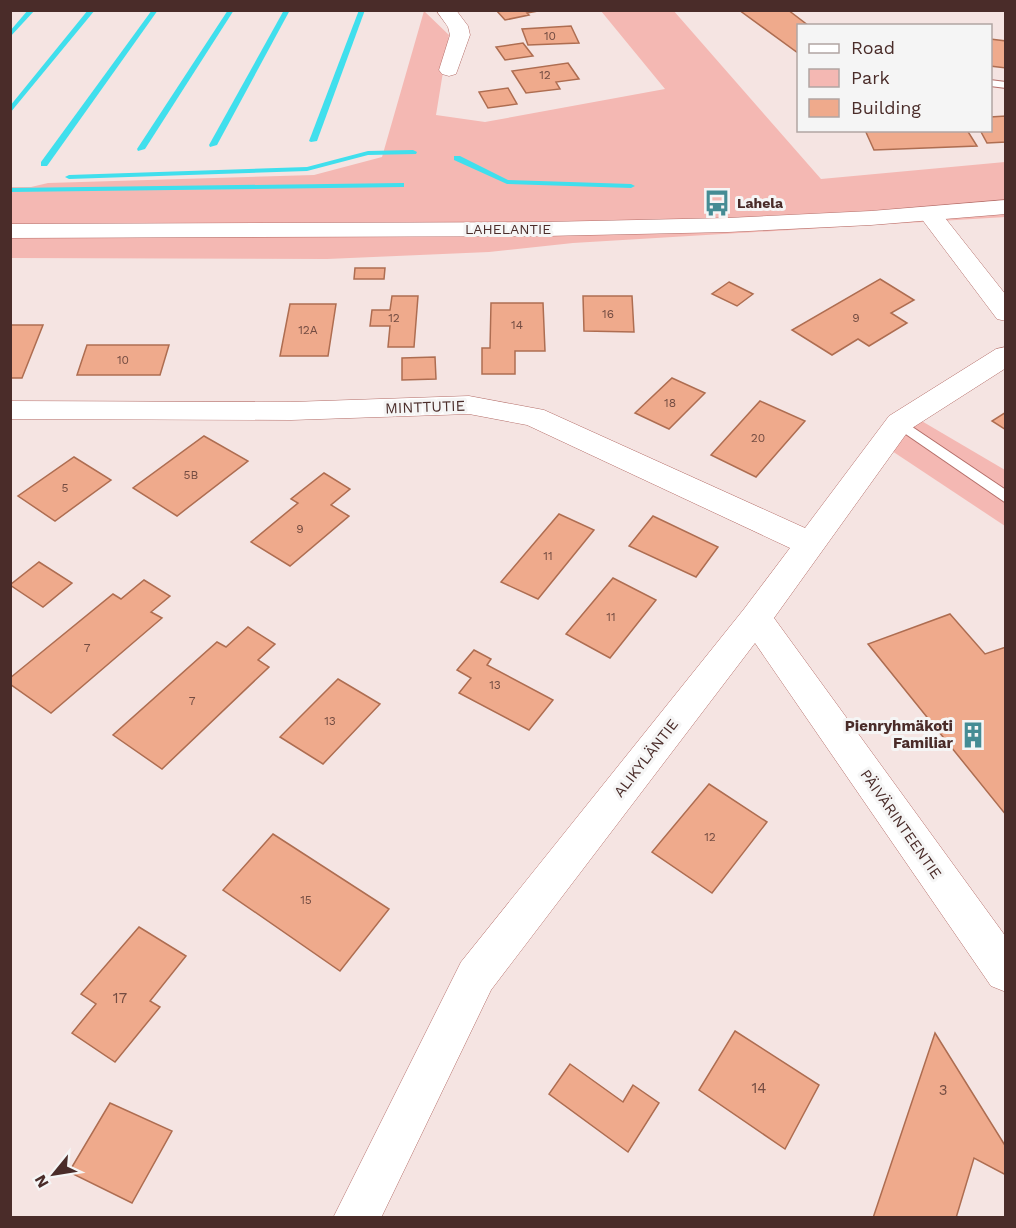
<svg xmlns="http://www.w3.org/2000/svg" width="1016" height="1228" viewBox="0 0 1016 1228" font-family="'Work Sans',sans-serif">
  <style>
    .green { fill: #f4b8b3 }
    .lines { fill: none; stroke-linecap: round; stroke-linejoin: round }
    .stream { fill: #40dfed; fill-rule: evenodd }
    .building { fill: #efaa8c; stroke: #ae6d51; stroke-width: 1.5 }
    .lane-casing { stroke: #b46d68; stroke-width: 2 }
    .street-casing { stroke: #b46d68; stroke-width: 1 }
    .secondary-casing { stroke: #b46d68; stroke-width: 1 }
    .lane { fill: #fff; fill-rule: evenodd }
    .street { fill: #fff; fill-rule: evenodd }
    .secondary { fill: #fff; fill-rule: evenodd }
    .labels { text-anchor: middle; stroke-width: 6; stroke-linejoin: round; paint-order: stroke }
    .number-label { font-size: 12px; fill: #734c42 }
    .far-poi-label { font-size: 14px; font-weight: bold; fill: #4a2c29; stroke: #f5f5f5; text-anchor: start }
    .far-street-label { font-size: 14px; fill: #4a2c29; stroke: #f5f5f5 }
    .street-label { font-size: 15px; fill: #4a2c29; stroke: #f5f5f5 }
    .poi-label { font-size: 15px; font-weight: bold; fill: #4a2c29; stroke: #f5f5f5; text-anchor: end }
    .near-number-label { font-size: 15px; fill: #734c42 }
  </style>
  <rect width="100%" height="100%" fill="#f5e4e2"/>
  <g class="green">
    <polygon points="673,10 821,179 1005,162 1006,217 573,243 489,252 327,259 11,258 10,187 31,187 48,183 314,175 382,157 424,11 449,35 436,115 485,122 665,89 601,11"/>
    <polygon points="908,413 1005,470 1005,526 883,445"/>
  </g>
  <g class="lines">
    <g class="stream">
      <polygon points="28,10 35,10 10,37 10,31"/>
      <polygon points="88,10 95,10 10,113 10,106"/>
      <polygon points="152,10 158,10 47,166 41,166 41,162"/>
      <polygon points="228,10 234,10 145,149 138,151 137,149"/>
      <polygon points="284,10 290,10 217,145 210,147 209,145"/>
      <polygon points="359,10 365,10 317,141 311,142 309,141"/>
      <polygon points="413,150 417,152 416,154 368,155 307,171 69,179 65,177 69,175 307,167 368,151"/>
      <polygon points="454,156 460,156 508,180 631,184 635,186 631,188 507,184 454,160"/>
      <polygon points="401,183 404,183 404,187 10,192 10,188"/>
    </g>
  </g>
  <g class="building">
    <polygon points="496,10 537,10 538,11 527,13 529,15 505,20"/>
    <polygon points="739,10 788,10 809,26 798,26 798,53"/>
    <polygon points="571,26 579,43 528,45 522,29"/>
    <polygon points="990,39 1006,41 1006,68 990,66"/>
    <polygon points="523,43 533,56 505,60 496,47"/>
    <polygon points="568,63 579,79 556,82 560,89 526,93 512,71"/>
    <polygon points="508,88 517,104 488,108 479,92"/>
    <polygon points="1006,116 1006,142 987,143 980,130 990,130 990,117"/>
    <polygon points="865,130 967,130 977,146 874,150"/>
    <polygon points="355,268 385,268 384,279 354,279"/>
    <polygon points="880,279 914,300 891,313 907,323 869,346 858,339 832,355 792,330"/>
    <polygon points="729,282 753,294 737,306 712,294"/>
    <polygon points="392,296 418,296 414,347 388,347 390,326 370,326 372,310 390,310"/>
    <polygon points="583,296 632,296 634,332 584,331"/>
    <polygon points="491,303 543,303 545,351 515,351 515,374 482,374 482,348 490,348"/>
    <polygon points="290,304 336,304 328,356 280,356"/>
    <polygon points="10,325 43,325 22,378 10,378"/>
    <polygon points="87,345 169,345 160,375 77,375"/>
    <polygon points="435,357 436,379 402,380 402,358"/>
    <polygon points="672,378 705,393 669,429 635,413"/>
    <polygon points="760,401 805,421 756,477 711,455"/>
    <polygon points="1006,412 1006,430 992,421"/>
    <polygon points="204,436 248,461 177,516 133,488"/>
    <polygon points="74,457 111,480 55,521 18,496"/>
    <polygon points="324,473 350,489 331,505 349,516 290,566 251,542 298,503 291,499"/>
    <polygon points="559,514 594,530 538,599 501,582"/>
    <polygon points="653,516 718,547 696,577 629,546"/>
    <polygon points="39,562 72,583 43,607 10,585"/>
    <polygon points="613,578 656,600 610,658 566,634"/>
    <polygon points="144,580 170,596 151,612 162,618 51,713 10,684 10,678 113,594 121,599"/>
    <polygon points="950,614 985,654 1006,647 1006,815 868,644"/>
    <polygon points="248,627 275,644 258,660 269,667 162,769 113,735 217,642 226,647"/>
    <polygon points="474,650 491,659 487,665 553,700 529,730 459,693 471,678 457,670"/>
    <polygon points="338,679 380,704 323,764 280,737"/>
    <polygon points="709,784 767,822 712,893 652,852"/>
    <polygon points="273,834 389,909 340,971 223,890"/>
    <polygon points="139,927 186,956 150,1001 160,1007 115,1062 72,1033 96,1004 81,994"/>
    <polygon points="735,1031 819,1085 785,1149 699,1090"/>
    <polygon points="935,1033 1006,1147 1006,1175 974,1158 956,1218 873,1218"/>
    <polygon points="570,1064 623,1102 633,1085 659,1103 628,1152 549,1094"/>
    <polygon points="110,1103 172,1131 132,1203 69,1172"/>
  </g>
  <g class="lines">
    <g class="lane-casing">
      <g id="lane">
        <polygon points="990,80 1006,82 1006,88 990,86"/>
        <polygon points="899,418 1006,490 1006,503 894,426 892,423 894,420"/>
      </g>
    </g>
    <g class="street-casing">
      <g id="street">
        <polygon points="436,10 456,10 468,26 470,35 456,74 449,76 442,74 439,70 450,35 448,27"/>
        <polygon points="930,207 938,209 1006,295 1006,321 997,319 918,214 922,209"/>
        <polygon points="1006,347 1006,368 909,430 774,618 1006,937 1006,992 991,986 755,643 491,990 381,1218 333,1218 461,962 744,609 790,548 527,425 469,414 291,420 10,419 10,401 291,402 469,396 544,410 805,528 889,416 996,349"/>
      </g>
    </g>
    <g class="secondary-casing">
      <polygon id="secondary" points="1006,200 1006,214 871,225 728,232 545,236 10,238 10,224 545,222 728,218 871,211"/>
    </g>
    <use href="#lane" class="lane"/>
    <use href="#street" class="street"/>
    <use href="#secondary" class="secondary"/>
  </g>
  <defs>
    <g id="bus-bare" transform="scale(2.07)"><path d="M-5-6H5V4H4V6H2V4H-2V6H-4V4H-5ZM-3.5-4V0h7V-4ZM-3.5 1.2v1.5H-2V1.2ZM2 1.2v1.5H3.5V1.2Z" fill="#458c94" stroke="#f5f5f5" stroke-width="2.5" paint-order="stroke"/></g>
    <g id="building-bare" transform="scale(2.07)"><path d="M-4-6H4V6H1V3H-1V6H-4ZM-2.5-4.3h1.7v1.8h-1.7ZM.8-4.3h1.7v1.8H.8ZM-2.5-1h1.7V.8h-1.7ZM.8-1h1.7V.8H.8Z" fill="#458c94" stroke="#f5f5f5" stroke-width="2.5" paint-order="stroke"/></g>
  </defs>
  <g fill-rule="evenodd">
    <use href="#bus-bare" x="717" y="203"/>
    <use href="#building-bare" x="973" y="735"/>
  </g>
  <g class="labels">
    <g class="number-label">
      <text x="550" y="40">10</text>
      <text x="545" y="79">12</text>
      <text x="608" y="318">16</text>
      <text x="394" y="322">12</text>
      <text x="856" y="322">9</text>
      <text x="517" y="329">14</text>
      <text x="308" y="334">12A</text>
      <text x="123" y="364">10</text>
      <text x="670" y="407">18</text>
      <text x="758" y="442">20</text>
      <text x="191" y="479">5B</text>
      <text x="65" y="492">5</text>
      <text x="300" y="533">9</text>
      <text x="548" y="560">11</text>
      <text x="611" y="621">11</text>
      <text x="87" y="652">7</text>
      <text x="495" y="689">13</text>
      <text x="192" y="705">7</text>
      <text x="330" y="725">13</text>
      <text x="710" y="841">12</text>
      <text x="306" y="904">15</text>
    </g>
    <g class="far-poi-label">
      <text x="737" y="208">Lahela</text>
    </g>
    <g class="far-street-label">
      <text x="508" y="234">LAHELANTIE</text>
    </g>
    <g class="street-label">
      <text transform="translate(425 407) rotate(-2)" y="5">MINTTUTIE</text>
      <text transform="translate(646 758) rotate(-52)" y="5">ALIKYLÄNTIE</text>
      <text transform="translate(901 824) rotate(55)" y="5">PÄIVÄRINTEENTIE</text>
    </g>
    <g class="poi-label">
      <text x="953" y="731">Pienryhmäkoti<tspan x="953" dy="17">Familiar</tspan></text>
    </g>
    <g class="near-number-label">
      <text x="120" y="1003">17</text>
      <text x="759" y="1093">14</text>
      <text x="943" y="1095">3</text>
    </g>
  </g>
  <rect width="1016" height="1228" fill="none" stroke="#4a2c29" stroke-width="24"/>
  <rect x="797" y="24" width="195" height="108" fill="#f5f5f5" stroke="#b1a5a3" stroke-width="1.5"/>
  <rect x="809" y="44" width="30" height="9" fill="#ffffff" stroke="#b1a5a3" stroke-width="1.5"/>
  <text x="851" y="54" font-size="18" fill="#4a2c29">Road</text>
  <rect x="809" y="69" width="30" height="18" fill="#f4b8b3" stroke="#b1a5a3" stroke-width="1.5"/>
  <text x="851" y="84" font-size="18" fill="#4a2c29">Park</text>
  <rect x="809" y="99" width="30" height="18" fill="#efaa8c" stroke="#b1a5a3" stroke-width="1.5"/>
  <text x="851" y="114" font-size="18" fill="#4a2c29">Building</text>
  <g transform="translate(54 1174) rotate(240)" stroke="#f5f5f5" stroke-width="4.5" paint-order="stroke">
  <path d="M0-4.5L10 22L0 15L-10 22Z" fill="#4a2c29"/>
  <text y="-9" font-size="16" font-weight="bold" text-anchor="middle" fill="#4a2c29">N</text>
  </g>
</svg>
